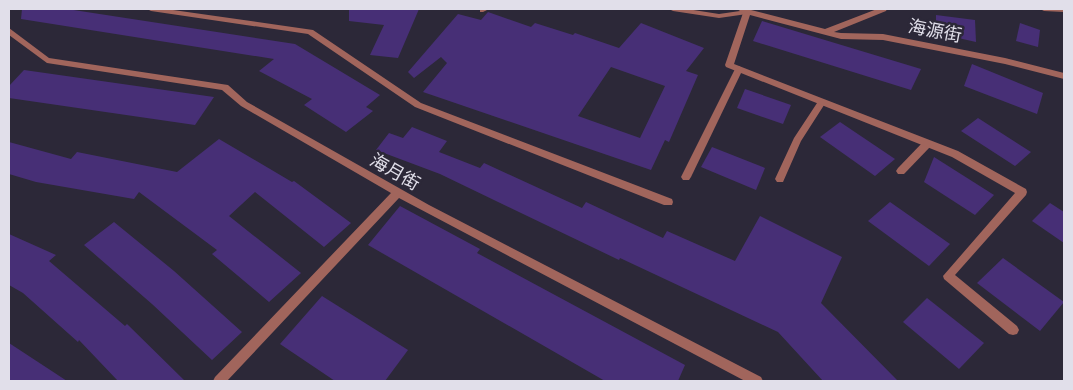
<svg xmlns="http://www.w3.org/2000/svg" width="1073" height="390" viewBox="0 0 1073 390" font-family="Figtree,'Noto Sans SC',sans-serif">
  <style>
    .building { fill: #472f76; fill-rule: evenodd }
    .lines { fill: none; stroke-linecap: round; stroke-linejoin: round }
    .lane { fill: #a1655c; fill-rule: evenodd }
    .street { fill: #a1655c; fill-rule: evenodd }
    .labels { text-anchor: middle; stroke-width: 5; stroke-linejoin: round; paint-order: stroke }
    .street-label { font-size: 18px; fill: #e1dfea; stroke: #2c2838 }
  </style>
  <rect width="100%" height="100%" fill="#2c2838"/>
  <g class="building">
    <polygon points="22,9 67,9 295,44 380,95 366,107 373,111 346,132 304,105 312,99 259,71 274,59 21,19"/>
    <polygon points="349,9 419,9 398,58 370,55 384,25 349,21"/>
    <path d="M488,12L531,27L535,23L573,35L575,33L619,48L641,23L704,48L686,71L698,75L669,142L665,140L651,170L423,92L447,63L441,57L414,78L408,72L458,14L481,20ZM611,67L665,86L640,138L578,116Z"/>
    <polygon points="936,15 975,20 976,42 936,33"/>
    <polygon points="762,21 921,69 911,90 753,41"/>
    <polygon points="1020,23 1040,30 1038,47 1016,41"/>
    <polygon points="972,64 1043,93 1037,114 964,86"/>
    <polygon points="24,70 214,97 195,125 9,98 9,86"/>
    <polygon points="745,89 791,105 783,124 737,108"/>
    <polygon points="978,118 1031,152 1015,166 961,131"/>
    <polygon points="840,122 895,159 875,176 820,137"/>
    <polygon points="412,127 447,141 439,152 480,168 484,163 582,208 586,202 663,238 667,231 735,261 760,216 842,257 821,303 898,381 823,381 778,332 620,258 619,260 440,174 376,150 389,133 403,138"/>
    <polygon points="219,139 292,182 294,181 351,223 324,247 255,192 229,216 301,273 269,302 212,254 217,250 139,192 134,199 36,182 9,174 9,142 71,159 77,152 177,172"/>
    <polygon points="712,147 765,168 756,190 701,167"/>
    <polygon points="934,157 994,195 975,215 924,182"/>
    <polygon points="890,202 950,244 929,266 868,221"/>
    <polygon points="1050,203 1064,212 1064,243 1032,221"/>
    <polygon points="400,206 480,249 477,253 685,365 678,381 605,381 368,245"/>
    <polygon points="114,222 174,271 242,332 212,360 152,304 84,245"/>
    <polygon points="9,234 56,255 49,261 125,326 127,324 185,381 118,381 79,340 78,342 23,293 9,285"/>
    <polygon points="1003,258 1064,302 1040,331 977,283"/>
    <polygon points="322,296 408,350 385,381 335,381 280,344"/>
    <polygon points="927,298 984,343 959,369 903,322"/>
    <polygon points="9,343 67,381 9,381"/>
  </g>
  <g class="lines">
    <g class="lane">
      <polygon points="480,9 489,9 483,12 480,12"/>
      <polygon points="669,9 687,9 719,14 747,10 751,12 747,14 719,18 673,11"/>
      <polygon points="739,66 743,69 691,177 689,180 683,180 681,177 735,69"/>
      <polygon points="822,99 826,102 801,141 783,182 777,182 775,179 794,138 819,100"/>
      <polygon points="927,140 932,144 930,147 904,174 898,174 896,171 898,168 924,141"/>
    </g>
    <g class="street">
      <polygon points="147,9 166,9 313,30 421,103 672,199 673,202 672,205 664,205 415,107 308,34 151,11"/>
      <polygon points="737,9 747,9 825,29 877,9 887,9 886,11 834,32 841,33 883,34 1005,58 1064,73 1064,79 1005,64 883,40 841,39 750,15 734,64 958,151 1026,189 1027,192 1026,195 955,275 1017,326 1019,330 1017,334 1013,335 1009,334 944,279 943,276 1015,193 952,157 726,67 725,65 743,13"/>
      <polygon points="1040,9 1064,9 1064,12 1044,11"/>
      <polygon points="9,28 49,58 228,85 247,102 429,205 761,377 763,381 745,381 399,198 227,381 213,381 215,377 391,193 241,106 222,90 47,63 9,35"/>
    </g>
  </g>
  <g class="labels">
    <g class="street-label">
      <text transform="translate(935 31) rotate(11)" y="6">海源街</text>
      <text transform="translate(395 172) rotate(30)" y="6">海月街</text>
    </g>
  </g>
  <rect width="1073" height="390" fill="none" stroke="#e1dfea" stroke-width="20"/>
</svg>
